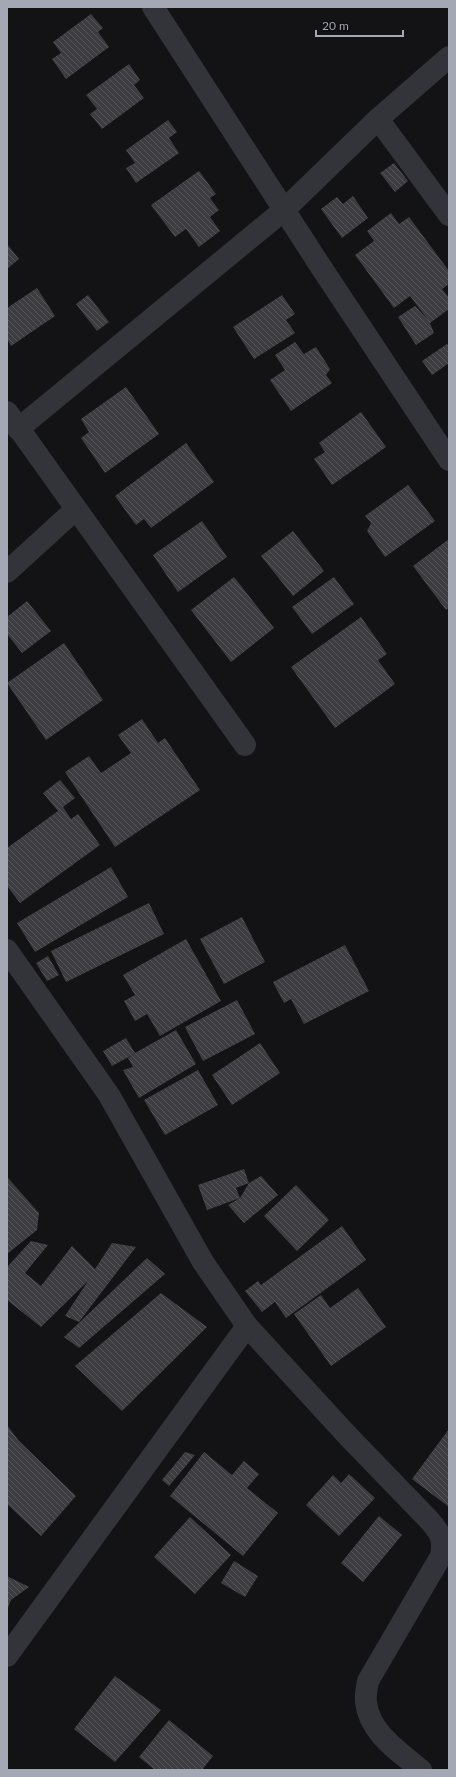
<svg xmlns="http://www.w3.org/2000/svg" width="456" height="1777" viewBox="0 0 456 1777" font-family="Lato,sans-serif">
  <style>
    .building { fill: url(#building-back-hatch) }
    .lines { fill: none; stroke-linecap: round; stroke-linejoin: round }
    .minor { stroke: #333439; stroke-width: 22 }
  </style>
  <defs>
    <pattern id="building-back-hatch" width="6" height="6" patternUnits="userSpaceOnUse"><rect width="6" height="6" fill="#3d3d41"/><path d="M-1 5l2 2M0 0l6 6M5-1l2 2" fill="none" stroke="#56565a"/></pattern>
  </defs>
  <rect width="100%" height="100%" fill="#131214"/>
  <g class="building">
    <polygon points="91,14 103,28 98,32 109,47 66,79 52,59 61,53 53,42"/>
    <polygon points="129,64 140,80 134,85 144,98 102,129 90,114 97,109 86,95"/>
    <polygon points="168,120 177,132 169,138 179,153 136,183 126,168 135,163 126,150"/>
    <polygon points="394,163 408,181 395,192 380,173"/>
    <polygon points="199,171 216,194 210,198 219,210 210,217 220,231 199,247 186,229 175,237 151,205"/>
    <polygon points="353,196 368,218 342,238 321,209 337,197 343,204"/>
    <polygon points="391,213 399,224 409,217 449,271 449,284 442,289 449,298 449,309 430,323 434,333 416,345 398,317 415,306 428,320 410,296 394,308 355,255 374,241 367,231"/>
    <polygon points="7,244 19,259 7,269"/>
    <polygon points="37,288 55,316 11,346 7,339 7,308"/>
    <polygon points="88,295 109,322 97,331 76,304"/>
    <polygon points="282,295 295,314 286,320 295,333 254,359 233,327"/>
    <polygon points="295,342 304,354 316,347 330,369 326,375 332,383 291,411 270,380 285,370 275,355"/>
    <polygon points="447,344 449,347 449,363 432,375 422,361"/>
    <polygon points="126,387 159,434 105,473 81,438 89,432 81,419"/>
    <polygon points="361,412 386,447 332,485 314,459 325,452 319,443"/>
    <polygon points="186,443 214,482 151,528 144,519 136,525 115,496"/>
    <polygon points="408,485 435,521 385,557 367,531 371,523 365,516"/>
    <polygon points="202,521 227,557 178,592 153,555"/>
    <polygon points="293,531 324,571 293,596 261,556"/>
    <polygon points="449,539 449,608 446,610 413,566"/>
    <polygon points="234,577 274,628 231,662 191,610"/>
    <polygon points="334,577 354,604 312,634 292,607"/>
    <polygon points="27,601 51,631 22,653 7,634 7,617"/>
    <polygon points="361,617 387,654 378,660 395,684 335,728 291,667"/>
    <polygon points="64,643 103,700 46,740 7,683"/>
    <polygon points="142,719 158,743 165,738 200,790 115,847 65,772 89,756 101,773 131,753 118,735"/>
    <polygon points="60,780 75,798 63,807 71,819 78,814 100,845 20,903 7,886 7,848 58,811 43,793"/>
    <polygon points="111,867 128,897 35,952 17,923"/>
    <polygon points="149,903 164,934 66,982 51,951"/>
    <polygon points="242,917 265,962 224,984 200,939"/>
    <polygon points="186,939 221,1001 160,1036 147,1014 135,1021 124,1001 135,995 123,975"/>
    <polygon points="345,945 369,991 304,1024 291,999 284,1003 273,982"/>
    <polygon points="48,956 59,975 47,981 36,963"/>
    <polygon points="237,1000 255,1034 203,1061 185,1027"/>
    <polygon points="176,1030 196,1064 139,1098 123,1070 133,1067 128,1058 134,1054 112,1066 103,1051 126,1038 135,1053"/>
    <polygon points="260,1043 280,1073 232,1105 212,1075"/>
    <polygon points="198,1070 218,1105 165,1135 144,1100"/>
    <polygon points="244,1169 249,1183 236,1188 240,1198 249,1183 261,1176 278,1195 244,1223 228,1205 240,1198 207,1210 198,1185"/>
    <polygon points="8,1178 39,1213 37,1230 7,1254 7,1179"/>
    <polygon points="296,1185 329,1220 297,1251 264,1216"/>
    <polygon points="342,1226 366,1260 286,1318 275,1302 262,1312 245,1291 258,1281 261,1285"/>
    <polygon points="31,1241 48,1245 25,1273 41,1286 72,1246 95,1269 112,1243 136,1247 79,1322 65,1316 88,1281 41,1327 7,1300 7,1267"/>
    <polygon points="147,1258 165,1274 79,1348 64,1337"/>
    <polygon points="358,1288 386,1327 331,1366 294,1314 321,1295 330,1308"/>
    <polygon points="161,1293 207,1327 122,1411 75,1366"/>
    <polygon points="7,1425 19,1441 76,1496 41,1536 7,1504"/>
    <polygon points="449,1429 449,1507 412,1479"/>
    <polygon points="185,1452 195,1455 169,1486 162,1480"/>
    <polygon points="204,1452 232,1475 244,1461 259,1474 247,1488 278,1513 243,1556 170,1496"/>
    <polygon points="349,1474 375,1498 339,1536 306,1505 333,1475 341,1483"/>
    <polygon points="379,1516 402,1535 363,1582 341,1563"/>
    <polygon points="190,1517 231,1555 195,1594 154,1557"/>
    <polygon points="234,1561 258,1576 245,1597 221,1583"/>
    <polygon points="7,1576 29,1587 11,1600 7,1610"/>
    <polygon points="115,1676 161,1710 115,1762 74,1729"/>
    <polygon points="169,1720 213,1756 202,1770 155,1770 139,1757"/>
  </g>
  <g class="lines">
    <g class="minor">
      <polyline points="153,7 321,267 449,460"/>
      <polyline points="378,119 449,215"/>
      <polyline points="7,412 245,745"/>
      <polyline points="18,429 284,210 378,119 449,57"/>
      <polyline points="7,572 76,509"/>
      <path d="M7,950L109,1095L203,1262L247,1326L347,1435L430,1521C441,1534 444,1539 441,1556L368,1681C367,1687 365,1696 366,1702C369,1733 400,1752 421,1770"/>
      <polyline points="7,1656 247,1326"/>
    </g>
  </g>
  <rect width="456" height="1777" fill="none" stroke="#a4a8b5" stroke-width="16"/>
  <path d="M316 30v6h87v-6" fill="none" stroke="#a4a8b5" stroke-width="2"/>
  <text x="322" y="30" font-size="12" fill="#a4a8b5" stroke="#0e0d0f" stroke-width="3" paint-order="stroke">20 m</text>
</svg>
